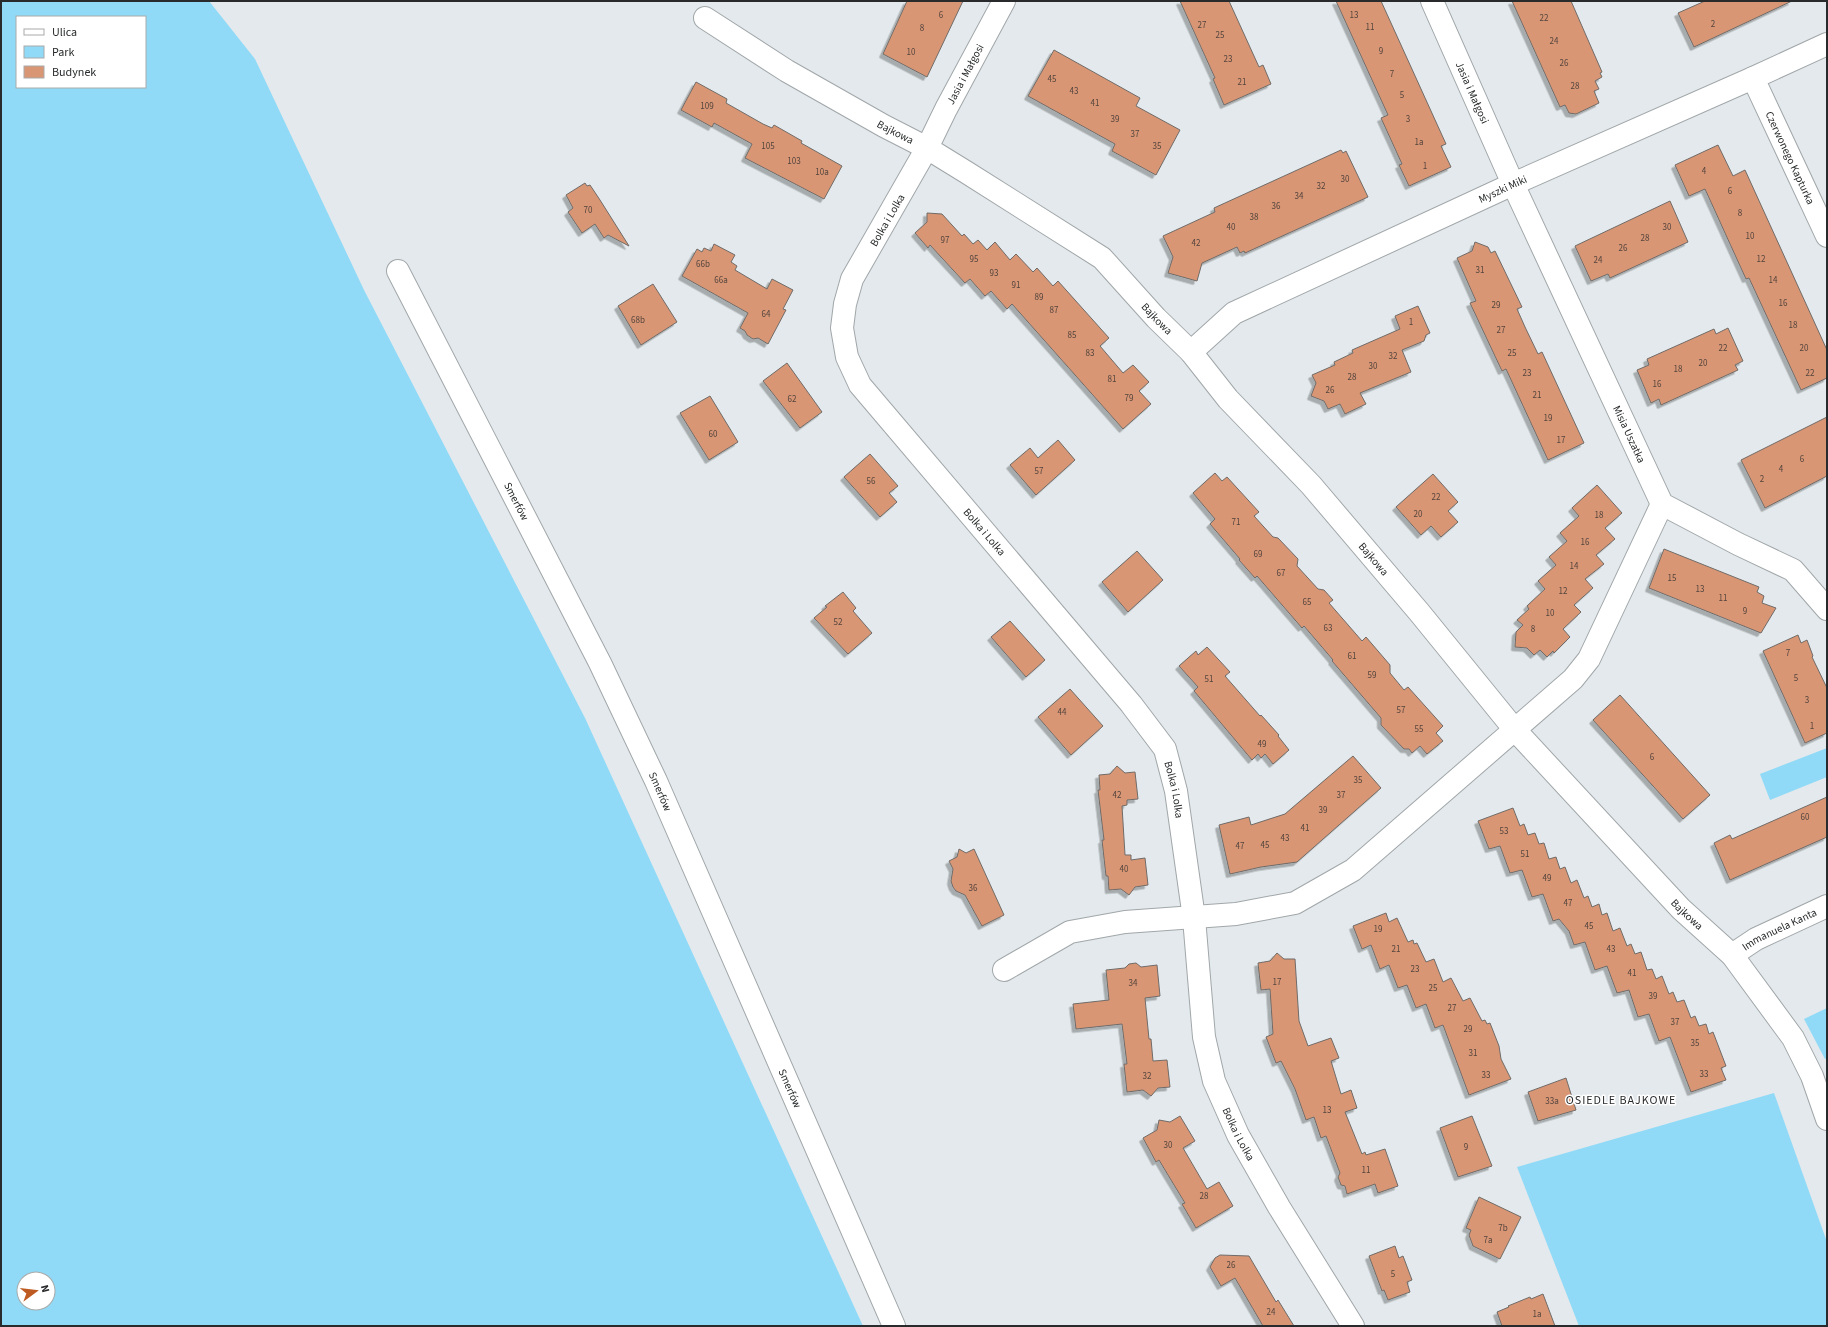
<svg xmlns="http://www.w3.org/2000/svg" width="1828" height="1327" viewBox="0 0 1828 1327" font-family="'Source Sans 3',sans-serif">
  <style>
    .green { fill: #90daf7; fill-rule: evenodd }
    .building { fill: #d99674; stroke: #706b68; filter: url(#shadow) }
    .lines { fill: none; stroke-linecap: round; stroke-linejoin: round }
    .minor-casing { stroke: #a1a7a9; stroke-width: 24 }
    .minor { stroke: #fff; stroke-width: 22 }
    .labels { text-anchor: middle; stroke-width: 3; stroke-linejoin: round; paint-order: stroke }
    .number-label { font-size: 9px; fill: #54453d }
    .street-label { font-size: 11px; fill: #282a2b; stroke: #fff }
    .neighbourhood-label { font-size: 12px; letter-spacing: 1px; fill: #282a2b; stroke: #fff }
  </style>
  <defs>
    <filter id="shadow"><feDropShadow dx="-3.5" dy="3.5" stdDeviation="0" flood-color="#0004"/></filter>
  </defs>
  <rect width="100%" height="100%" fill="#e3e9ec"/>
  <g class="green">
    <path d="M1,1H209L255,59L364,290L585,718L863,1326H1ZM17,17H145V87H17ZM24,1279H48V1303H24Z"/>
    <polygon points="1827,748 1827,777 1770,800 1760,774"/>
    <polygon points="1827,1008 1827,1058 1825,1059 1804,1019"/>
    <polygon points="1774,1093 1827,1242 1827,1326 1579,1326 1517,1167"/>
  </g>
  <g class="building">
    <polygon points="907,1 963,1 927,77 883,54"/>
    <polygon points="1180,1 1229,1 1259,67 1263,65 1271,84 1224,105 1213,79 1215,78"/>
    <polygon points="1336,1 1381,1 1446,144 1441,146 1451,167 1409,186 1399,165 1402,164 1381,118 1388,115"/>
    <polygon points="1512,1 1571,1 1602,72 1600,73 1602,77 1595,81 1599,89 1594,91 1599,103 1576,114 1569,113 1565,105 1560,107"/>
    <polygon points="1705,1 1792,1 1694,47 1678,13"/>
    <polygon points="1054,50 1140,98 1136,106 1180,130 1156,175 1112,151 1115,144 1028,96"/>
    <polygon points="696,82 727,99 726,103 763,124 772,128 774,125 802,141 801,143 842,166 824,199 745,158 752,144 714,123 712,127 681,110"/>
    <polygon points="1718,145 1733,176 1745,170 1827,350 1827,378 1801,390 1749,278 1746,279 1705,189 1689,196 1675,165"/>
    <polygon points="1341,150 1343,153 1346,151 1368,197 1245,253 1244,251 1240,253 1237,247 1202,263 1197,281 1168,273 1173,257 1163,236 1215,212 1214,208"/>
    <polygon points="585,183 587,186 590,185 600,200 629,246 608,235 604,238 595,224 582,233 568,212 573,208 566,195"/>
    <polygon points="1670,201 1688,242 1610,278 1608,274 1591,281 1575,246"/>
    <polygon points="927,213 942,214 962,236 964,234 973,244 978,240 987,250 995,242 1010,260 1016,254 1033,272 1037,268 1053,286 1058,281 1109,338 1100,346 1123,373 1133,365 1149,382 1139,391 1151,404 1123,429 1012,304 1007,309 991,291 985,296 970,279 965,283 930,245 928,248 915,233 927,222"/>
    <polygon points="1475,242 1488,247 1491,253 1495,251 1522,307 1517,309 1525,327 1538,354 1542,352 1584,443 1548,460 1506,369 1502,371 1470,303 1476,301 1457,258 1472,251"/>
    <polygon points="714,244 735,255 731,262 737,266 735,270 767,289 772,279 793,290 783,309 786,310 768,344 758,338 753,339 747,335 745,331 740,328 748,313 682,276 697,249 702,252 704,248 711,251"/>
    <polygon points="653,284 677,322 641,345 618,306"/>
    <polygon points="1418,306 1430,333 1426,335 1424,341 1402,350 1411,372 1360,393 1366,404 1345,414 1340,404 1328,409 1324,401 1311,396 1316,383 1312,375 1335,365 1334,362 1353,353 1352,350 1400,329 1395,316"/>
    <polygon points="1728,328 1743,361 1735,365 1738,370 1661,405 1659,399 1651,403 1637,370 1649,365 1647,359 1714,329 1716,334"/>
    <polygon points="787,363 822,412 800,428 763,381"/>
    <polygon points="710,396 738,442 709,460 680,413"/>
    <polygon points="1827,417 1827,476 1765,508 1741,460"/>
    <polygon points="1058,440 1075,460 1036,495 1010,465 1030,448 1038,458"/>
    <polygon points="870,454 898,486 889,493 897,502 880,517 844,477"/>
    <polygon points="1215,473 1222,481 1227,477 1259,512 1254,516 1273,537 1278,538 1298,559 1297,566 1318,589 1324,590 1333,600 1329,603 1362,641 1366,637 1390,665 1390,673 1404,690 1408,687 1443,726 1436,733 1443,741 1427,754 1420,746 1412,753 1409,749 1404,749 1381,725 1381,718 1332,661 1333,660 1304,626 1302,628 1257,576 1255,578 1239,560 1240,559 1210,524 1215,519 1193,493"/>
    <polygon points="1433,474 1458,502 1448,511 1458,522 1441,537 1431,526 1421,535 1396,507"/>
    <polygon points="1597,485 1622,513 1605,528 1615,539 1596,555 1604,564 1585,579 1593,588 1574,605 1581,612 1563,629 1570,637 1554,653 1553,651 1547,657 1540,650 1534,655 1527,648 1515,647 1516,632 1523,625 1517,620 1529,609 1527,606 1545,589 1538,581 1556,565 1549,557 1567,541 1560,533 1579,516 1572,508"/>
    <polygon points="1664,549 1759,587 1757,592 1764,596 1762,603 1776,608 1761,633 1649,588"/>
    <polygon points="1137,551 1163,580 1128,612 1102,582"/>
    <polygon points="843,592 856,608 853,611 872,633 848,654 814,618 827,607 825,606"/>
    <polygon points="1010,621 1045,660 1026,677 991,637"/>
    <polygon points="1798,635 1801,643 1807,640 1813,656 1812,657 1827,688 1827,733 1805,743 1763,651"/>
    <polygon points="1207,647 1230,672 1225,676 1260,716 1261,715 1279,735 1278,736 1289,750 1273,764 1265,754 1261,758 1258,754 1252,760 1194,691 1198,687 1179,666 1196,651 1198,655"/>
    <polygon points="1070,689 1103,726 1071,755 1038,717"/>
    <polygon points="1620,695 1710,795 1683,819 1593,720"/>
    <polygon points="1353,756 1381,788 1297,862 1261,867 1230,874 1219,825 1249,817 1251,825 1285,814"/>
    <polygon points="1117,766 1125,773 1135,772 1138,799 1127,800 1127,805 1122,806 1125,855 1131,855 1131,860 1145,858 1148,885 1135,887 1129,895 1121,889 1109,890 1108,876 1106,876 1102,840 1104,840 1098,790 1100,790 1099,775 1110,774"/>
    <polygon points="1827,797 1827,837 1730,880 1714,843 1730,835 1732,839"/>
    <polygon points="1513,808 1520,826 1524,824 1528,835 1535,833 1539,844 1544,843 1549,859 1556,857 1560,869 1565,867 1571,883 1577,880 1584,898 1588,896 1592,907 1599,904 1602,915 1607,913 1613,931 1620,928 1627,946 1631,944 1635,954 1641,952 1647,970 1652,969 1656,979 1662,976 1669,994 1673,992 1677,1002 1684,1000 1691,1018 1695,1016 1699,1026 1706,1024 1709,1034 1713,1032 1726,1066 1721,1068 1726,1080 1691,1092 1670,1037 1659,1041 1649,1014 1638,1017 1629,990 1617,993 1607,966 1595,970 1585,942 1574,945 1569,931 1559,919 1553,921 1543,894 1532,897 1522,870 1510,873 1500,846 1489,849 1478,821"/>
    <polygon points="959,849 966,853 974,849 1004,915 982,926 965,895 956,891 953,887 951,881 953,869 949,861 957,857"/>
    <polygon points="1386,913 1389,922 1397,918 1408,942 1413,940 1414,944 1417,943 1426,962 1434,959 1443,982 1451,978 1463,1001 1470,998 1482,1021 1485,1020 1487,1024 1490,1023 1499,1046 1501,1059 1511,1079 1469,1095 1443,1025 1435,1028 1426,1004 1416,1008 1407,985 1398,988 1389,965 1380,969 1371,945 1362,949 1353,926"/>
    <polygon points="1277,953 1284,959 1295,959 1299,1021 1308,1046 1331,1038 1339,1058 1331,1061 1341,1094 1351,1090 1357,1108 1345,1112 1362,1154 1365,1152 1366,1155 1385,1149 1398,1186 1378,1193 1375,1184 1347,1194 1345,1186 1341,1185 1338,1177 1340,1173 1326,1136 1321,1138 1314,1117 1306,1120 1295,1089 1281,1061 1276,1063 1266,1037 1273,1034 1270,989 1261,990 1258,963 1270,961"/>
    <polygon points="1136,963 1141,967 1157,965 1160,996 1145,998 1149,1039 1151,1039 1153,1061 1167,1060 1170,1087 1158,1088 1151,1096 1143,1090 1127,1092 1124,1064 1127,1064 1122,1024 1076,1029 1073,1004 1109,1000 1106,970 1125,968 1129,964"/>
    <polygon points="1566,1078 1576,1110 1538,1121 1528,1092"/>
    <polygon points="1180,1116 1195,1141 1183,1148 1207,1189 1219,1182 1233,1206 1196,1228 1182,1204 1185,1203 1168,1175 1159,1160 1156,1162 1143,1138 1157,1130 1159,1120 1170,1122"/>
    <polygon points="1472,1116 1492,1166 1458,1177 1440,1128"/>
    <polygon points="1479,1197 1521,1217 1500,1259 1473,1246 1469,1235 1471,1230 1466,1228"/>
    <polygon points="1395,1246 1399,1258 1403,1256 1412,1280 1407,1282 1410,1292 1388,1300 1384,1290 1382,1291 1369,1256"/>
    <polygon points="1220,1255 1249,1256 1276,1302 1278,1300 1294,1326 1263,1326 1235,1278 1221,1286 1210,1267 1215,1258"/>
    <polygon points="1543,1294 1555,1326 1502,1326 1497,1312 1509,1307 1508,1306 1530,1297 1531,1299"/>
  </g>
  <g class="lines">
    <g class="minor-casing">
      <g id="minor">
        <path id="s1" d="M1004,1L946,109L927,148L852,279L845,304L842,328L847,357L860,385L1131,704L1165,749L1176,791L1194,918L1204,1037L1214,1081L1238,1135L1279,1207L1353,1326"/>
        <path id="s2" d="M1432,1L1513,184L1662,504L1738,544L1793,570L1827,609"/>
        <path id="s3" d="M705,18L787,71L884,126L927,148L966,172L1102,258L1156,318L1191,352L1228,399L1311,485L1419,612L1515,730L1681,909L1732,955L1793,1038L1812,1076L1827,1119"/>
        <path id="s4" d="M1753,78L1827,236"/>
        <path id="s5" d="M398,271L600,663L656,781L894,1326"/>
        <path id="s6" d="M1191,352L1234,313L1513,184L1753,78L1827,44"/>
        <path id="s7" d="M1732,955L1756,939L1827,906"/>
        <polyline points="1004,970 1070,932 1125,922 1236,914 1295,903 1353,870 1573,679 1589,659 1662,504"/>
      </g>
    </g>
    <use href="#minor" class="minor"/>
  </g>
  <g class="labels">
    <g class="number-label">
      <text x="941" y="18">6</text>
      <text x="1354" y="18">13</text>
      <text x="1544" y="21">22</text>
      <text x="1713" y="27">2</text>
      <text x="1202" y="28">27</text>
      <text x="1370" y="30">11</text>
      <text x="922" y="31">8</text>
      <text x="1220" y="38">25</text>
      <text x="1554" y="44">24</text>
      <text x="1381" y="54">9</text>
      <text x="911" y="55">10</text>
      <text x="1228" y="62">23</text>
      <text x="1564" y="66">26</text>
      <text x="1392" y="77">7</text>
      <text x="1052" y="82">45</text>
      <text x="1242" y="85">21</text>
      <text x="1575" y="89">28</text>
      <text x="1074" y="94">43</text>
      <text x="1402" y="98">5</text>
      <text x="1095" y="106">41</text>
      <text x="707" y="109">109</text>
      <text x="1115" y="122">39</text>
      <text x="1408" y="122">3</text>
      <text x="1135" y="137">37</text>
      <text x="1419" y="145">1a</text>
      <text x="768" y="149">105</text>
      <text x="1157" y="149">35</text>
      <text x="794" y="164">103</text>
      <text x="1425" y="169">1</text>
      <text x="1704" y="174">4</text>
      <text x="822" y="175">10a</text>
      <text x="1345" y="182">30</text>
      <text x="1321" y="189">32</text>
      <text x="1730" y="194">6</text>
      <text x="1299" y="199">34</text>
      <text x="1276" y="209">36</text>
      <text x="588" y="213">70</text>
      <text x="1740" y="216">8</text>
      <text x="1254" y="220">38</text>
      <text x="1231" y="230">40</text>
      <text x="1667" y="230">30</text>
      <text x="1750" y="239">10</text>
      <text x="1645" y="241">28</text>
      <text x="945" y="243">97</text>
      <text x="1196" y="246">42</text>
      <text x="1623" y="251">26</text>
      <text x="974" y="262">95</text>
      <text x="1761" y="262">12</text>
      <text x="1598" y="263">24</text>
      <text x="703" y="267">66b</text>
      <text x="1480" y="273">31</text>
      <text x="994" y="276">93</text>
      <text x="721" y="283">66a</text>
      <text x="1773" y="283">14</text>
      <text x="1016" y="288">91</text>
      <text x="1039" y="300">89</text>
      <text x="1783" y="306">16</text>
      <text x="1496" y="308">29</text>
      <text x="1054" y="313">87</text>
      <text x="766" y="317">64</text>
      <text x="638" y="323">68b</text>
      <text x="1411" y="325">1</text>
      <text x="1793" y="328">18</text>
      <text x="1501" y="333">27</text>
      <text x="1072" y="338">85</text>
      <text x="1723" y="351">22</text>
      <text x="1804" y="351">20</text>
      <text x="1090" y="356">83</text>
      <text x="1512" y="356">25</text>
      <text x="1393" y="359">32</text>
      <text x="1703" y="366">20</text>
      <text x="1373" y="369">30</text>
      <text x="1678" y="372">18</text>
      <text x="1527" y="376">23</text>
      <text x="1810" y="376">22</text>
      <text x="1352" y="380">28</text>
      <text x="1112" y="382">81</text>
      <text x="1657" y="387">16</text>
      <text x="1330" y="393">26</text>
      <text x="1537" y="398">21</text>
      <text x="1129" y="401">79</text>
      <text x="792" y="402">62</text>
      <text x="1548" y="421">19</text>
      <text x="713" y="437">60</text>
      <text x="1561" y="443">17</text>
      <text x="1802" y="462">6</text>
      <text x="1781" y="472">4</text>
      <text x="1039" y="474">57</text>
      <text x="1762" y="482">2</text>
      <text x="871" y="484">56</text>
      <text x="1436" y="500">22</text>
      <text x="1418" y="517">20</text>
      <text x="1599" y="518">18</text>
      <text x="1236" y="525">71</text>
      <text x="1585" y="545">16</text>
      <text x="1258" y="557">69</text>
      <text x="1574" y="569">14</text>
      <text x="1281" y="576">67</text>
      <text x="1672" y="581">15</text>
      <text x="1700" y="592">13</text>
      <text x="1563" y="594">12</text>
      <text x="1723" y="601">11</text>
      <text x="1307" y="605">65</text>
      <text x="1745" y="614">9</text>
      <text x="1550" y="616">10</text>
      <text x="838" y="625">52</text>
      <text x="1328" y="631">63</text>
      <text x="1533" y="632">8</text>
      <text x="1788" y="656">7</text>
      <text x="1352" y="659">61</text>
      <text x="1372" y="678">59</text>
      <text x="1796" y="681">5</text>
      <text x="1209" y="682">51</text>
      <text x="1807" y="703">3</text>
      <text x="1401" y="713">57</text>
      <text x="1062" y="715">44</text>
      <text x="1812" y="729">1</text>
      <text x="1419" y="732">55</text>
      <text x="1262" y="747">49</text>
      <text x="1652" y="760">6</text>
      <text x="1358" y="783">35</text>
      <text x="1117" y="798">42</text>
      <text x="1341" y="798">37</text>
      <text x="1323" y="813">39</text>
      <text x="1805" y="820">60</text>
      <text x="1305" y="831">41</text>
      <text x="1504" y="834">53</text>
      <text x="1285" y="841">43</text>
      <text x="1265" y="848">45</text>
      <text x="1240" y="849">47</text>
      <text x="1525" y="857">51</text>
      <text x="1124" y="872">40</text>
      <text x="1547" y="881">49</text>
      <text x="973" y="891">36</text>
      <text x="1568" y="906">47</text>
      <text x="1589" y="929">45</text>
      <text x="1378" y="932">19</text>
      <text x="1396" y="952">21</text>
      <text x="1611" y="952">43</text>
      <text x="1415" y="972">23</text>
      <text x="1632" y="976">41</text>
      <text x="1277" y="985">17</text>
      <text x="1133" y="986">34</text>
      <text x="1433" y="991">25</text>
      <text x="1653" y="999">39</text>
      <text x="1452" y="1011">27</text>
      <text x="1675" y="1025">37</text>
      <text x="1468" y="1032">29</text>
      <text x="1695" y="1046">35</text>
      <text x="1473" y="1056">31</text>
      <text x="1704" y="1077">33</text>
      <text x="1486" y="1078">33</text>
      <text x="1147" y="1079">32</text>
      <text x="1552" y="1104">33a</text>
      <text x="1327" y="1113">13</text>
      <text x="1168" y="1148">30</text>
      <text x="1466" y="1150">9</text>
      <text x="1366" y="1173">11</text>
      <text x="1204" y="1199">28</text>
      <text x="1503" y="1231">7b</text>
      <text x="1488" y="1243">7a</text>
      <text x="1231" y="1268">26</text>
      <text x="1393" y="1277">5</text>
      <text x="1271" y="1315">24</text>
      <text x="1537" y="1317">1a</text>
    </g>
    <g class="street-label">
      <text transform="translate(965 74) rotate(-62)" y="4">Jasia i Małgosi</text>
      <text dy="4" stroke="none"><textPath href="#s2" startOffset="100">Jasia i Małgosi</textPath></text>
      <text dy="4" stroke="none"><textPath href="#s3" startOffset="222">Bajkowa</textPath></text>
      <text dy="4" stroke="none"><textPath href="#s4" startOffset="88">Czerwonego Kapturka</textPath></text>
      <text dy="4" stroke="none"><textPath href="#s6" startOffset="354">Myszki Miki</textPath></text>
      <text transform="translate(887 220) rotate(-60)" y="4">Bolka i Lolka</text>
      <text dy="4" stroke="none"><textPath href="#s3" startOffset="546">Bajkowa</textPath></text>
      <text dy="4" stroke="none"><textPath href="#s2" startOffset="476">Misia Uszatka</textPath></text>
      <text dy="4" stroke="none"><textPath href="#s5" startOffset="259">Smerfów</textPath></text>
      <text dy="4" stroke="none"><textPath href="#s1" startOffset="620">Bolka i Lolka</textPath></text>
      <text dy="4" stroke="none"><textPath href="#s3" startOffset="870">Bajkowa</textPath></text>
      <text dy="4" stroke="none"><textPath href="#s1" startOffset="944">Bolka i Lolka</textPath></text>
      <text dy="4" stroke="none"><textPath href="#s5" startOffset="583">Smerfów</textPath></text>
      <text dy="4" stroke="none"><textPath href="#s3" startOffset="1344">Bajkowa</textPath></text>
      <text dy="4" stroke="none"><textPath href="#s7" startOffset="54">Immanuela Kanta</textPath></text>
      <text dy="4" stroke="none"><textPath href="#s5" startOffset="907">Smerfów</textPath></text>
      <text dy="4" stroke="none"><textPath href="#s1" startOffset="1297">Bolka i Lolka</textPath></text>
    </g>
    <g class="neighbourhood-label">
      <text x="1621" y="1104">OSIEDLE BAJKOWE</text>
    </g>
  </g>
  <rect width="1828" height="1327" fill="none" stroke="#282a2b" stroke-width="4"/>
  <rect x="16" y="16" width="130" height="72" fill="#ffffff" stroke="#a9aaaa"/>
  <rect x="24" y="29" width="20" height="6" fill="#ffffff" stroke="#a9aaaa"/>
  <text x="52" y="36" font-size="12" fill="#282a2b">Ulica</text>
  <rect x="24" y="46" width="20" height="12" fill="#90daf7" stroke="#a9aaaa"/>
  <text x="52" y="56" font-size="12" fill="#282a2b">Park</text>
  <rect x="24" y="66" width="20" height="12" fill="#d99674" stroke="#a9aaaa"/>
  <text x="52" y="76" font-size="12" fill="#282a2b">Budynek</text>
  <g transform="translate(36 1291) rotate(75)"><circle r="19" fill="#ffffff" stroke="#a9aaaa"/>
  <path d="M0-3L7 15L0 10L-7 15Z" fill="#be5b22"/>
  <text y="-6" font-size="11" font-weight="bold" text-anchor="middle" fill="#282a2b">N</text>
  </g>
</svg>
